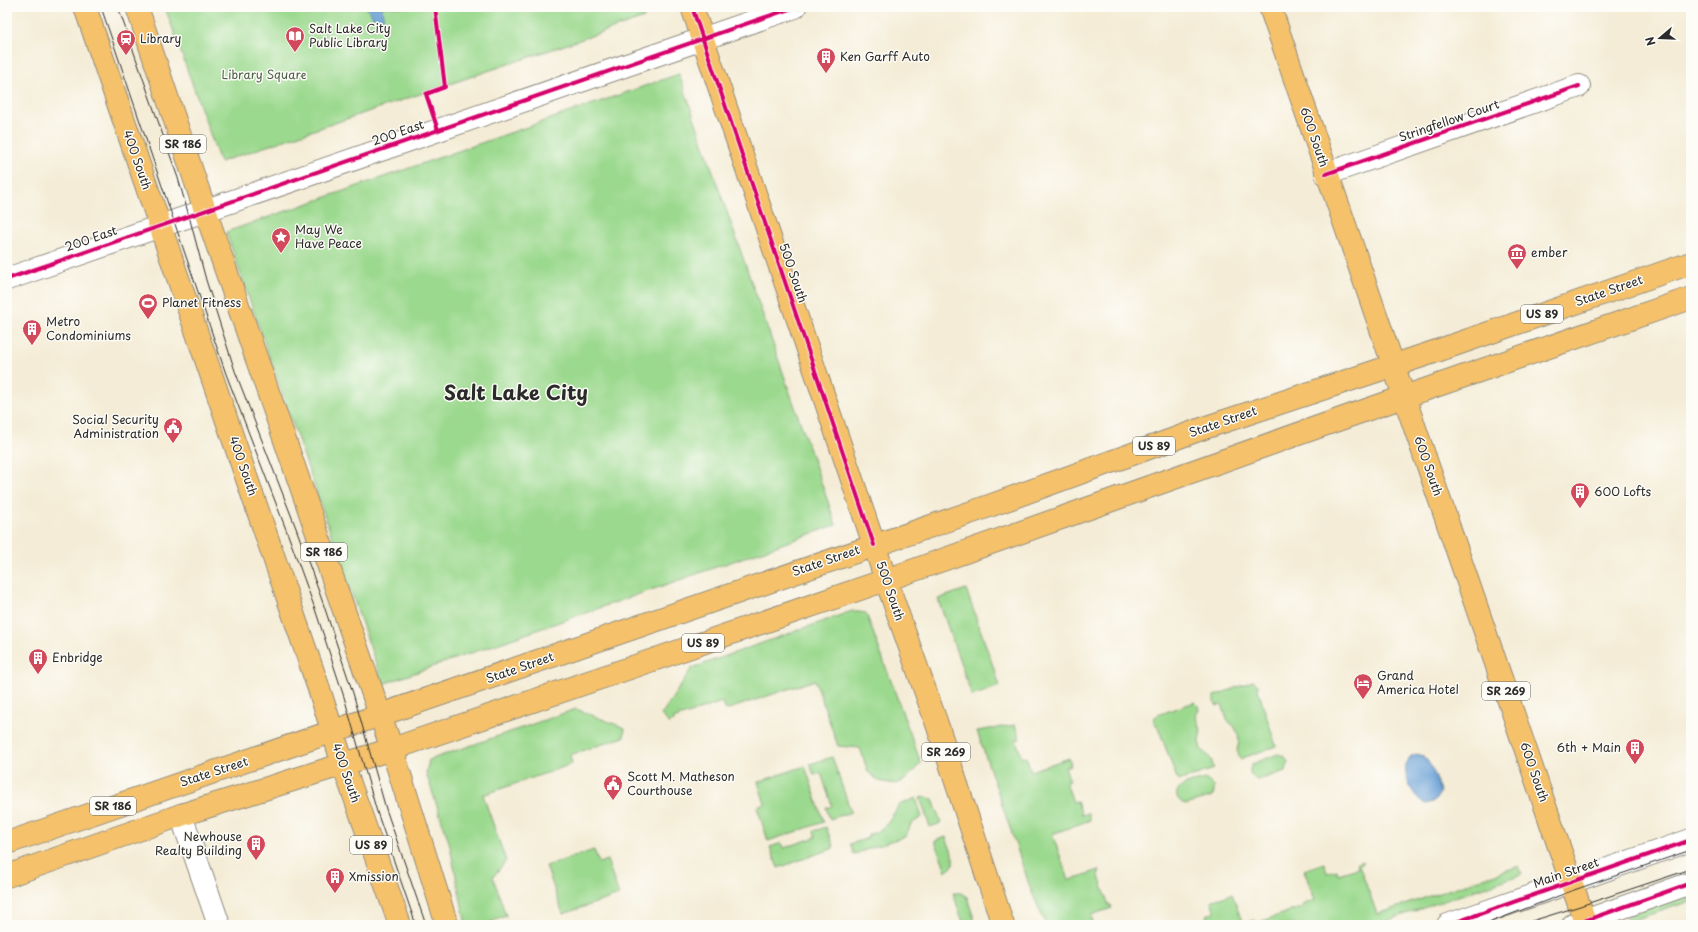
<svg xmlns="http://www.w3.org/2000/svg" width="1698" height="932" viewBox="0 0 1698 932" font-family="'Playpen Sans',sans-serif">
  <style>
    .green { fill: #9bd98e; stroke: #63825c }
    .water { fill: #669fd5; stroke: #486580 }
    .lines { fill: none; stroke-linecap: round; stroke-linejoin: round }
    .minor-casing { stroke: #908c80; stroke-width: 24 }
    .major-casing { stroke: #908c80; stroke-width: 24 }
    .minor { stroke: #fff; stroke-width: 22 }
    .major { stroke: #f5c16b; stroke-width: 22 }
    .tram { stroke: #2b2b2b; stroke-width: 1 }
    .cycleway-casing { stroke: #fdfcf7; stroke-width: 6 }
    .cycleway { stroke: #d6006c; stroke-width: 4 }
    .labels { text-anchor: middle; stroke-width: 3; stroke-linejoin: round; paint-order: stroke }
    .shield { fill: #fdfcf7; stroke: #6a6a68; stroke-width: 1 }
    .shield-label { font-size: 11px; font-weight: bold; fill: #2b2b2b }
    .poi-label { font-size: 12px; fill: #2b2b2b; stroke: #fdfcf7; text-anchor: start }
    .park-label { font-size: 12px; fill: #4d5f49; stroke: #fdfcf7 }
    .street-label { font-size: 12px; fill: #2b2b2b; stroke: #fdfcf7 }
    .town-label { font-size: 20px; font-weight: bold; fill: #2b2b2b; stroke: #fdfcf7 }
  </style>
  <rect width="100%" height="100%" fill="#fdfcf7"/>
  <filter id="ink" filterUnits="userSpaceOnUse"><feTurbulence type="fractalNoise" baseFrequency=".025" numOctaves="2"/><feDisplacementMap in="SourceGraphic" scale="8" xChannelSelector="R" yChannelSelector="G"/><feConvolveMatrix kernelMatrix="1 2 1 2 8 2 1 2 1" color-interpolation-filters="sRGB"/></filter>
  <filter id="wash" filterUnits="userSpaceOnUse"><feTurbulence type="fractalNoise" baseFrequency=".012" numOctaves="4" result="noise"/><feDisplacementMap in="SourceGraphic" scale="16" xChannelSelector="R" yChannelSelector="G"/><feGaussianBlur stdDeviation="0.9" result="paint"/><feColorMatrix in="noise" values="0 0 0 0 0 0 0 0 0 0 0 0 0 0 0 0 0 1.4 0 .05"/><feComposite in="paint" operator="in"/></filter>
  <g filter="url(#wash)">
    <rect width="100%" height="100%" fill="#f4ecd6"/>
    <g class="green">
      <polygon points="165,7 640,7 644,18 220,162"/>
      <polygon points="679,74 836,525 383,684 226,232"/>
      <polygon points="966,589 1000,686 972,696 938,599"/>
      <polygon points="852,611 866,613 921,763 905,780 895,784 879,781 868,772 860,748 838,746 815,680 726,710 722,702 673,719 674,721 669,723 661,715 692,668"/>
      <polygon points="1253,681 1259,686 1258,690 1276,746 1240,759 1237,750 1239,742 1238,733 1234,726 1227,720 1222,704 1217,706 1214,702 1214,696"/>
      <polygon points="1195,702 1198,705 1199,710 1196,715 1201,730 1199,742 1201,749 1211,759 1214,769 1178,781 1158,727 1154,723 1154,718 1157,715"/>
      <polygon points="576,709 625,728 624,737 570,755 572,764 483,795 506,861 493,877 506,916 483,925 466,925 449,842 426,773 429,760"/>
      <polygon points="1015,725 1020,739 1016,740 1022,758 1026,757 1031,771 1069,758 1071,765 1065,767 1070,781 1066,782 1073,802 1077,801 1082,815 1088,813 1090,820 1052,834 1069,880 1099,870 1100,872 1098,873 1109,906 1111,906 1112,908 1091,915 1093,922 1088,925 1046,925 1031,890 977,731"/>
      <path d="M1278,754L1284,756L1288,762L1286,771L1258,780C1250,777 1248,771 1252,764Z"/>
      <polygon points="832,757 851,812 830,819 826,808 832,806 821,773 814,775 810,764"/>
      <polygon points="805,766 824,822 768,841 757,807 765,804 758,782"/>
      <path d="M1205,779L1214,786V793L1212,796L1186,805C1180,802 1172,795 1180,788C1185,783 1198,781 1205,779Z"/>
      <polygon points="923,797 933,799 941,823 930,827 920,798"/>
      <polygon points="916,798 922,817 911,824 906,836 854,854 850,844 868,838 868,835 878,831 888,823 899,805"/>
      <polygon points="826,827 834,848 778,868 770,847 782,843 784,848 816,837 814,831"/>
      <path d="M946,837C949,847 961,866 946,871L935,841Z"/>
      <polygon points="594,850 599,863 607,860 619,895 563,914 546,866"/>
      <polygon points="1362,861 1363,863 1359,865 1377,914 1519,866 1522,874 1374,925 1191,925 1207,919 1206,915 1215,912 1211,901 1232,894 1243,924 1255,920 1256,923 1303,907 1302,905 1315,900 1304,870 1324,863 1327,873 1337,870 1338,874 1358,868 1357,863"/>
      <polygon points="1691,889 1691,901 1630,921 1629,918 1626,919 1625,917"/>
      <polygon points="953,893 961,893 967,897 976,925 964,925"/>
    </g>
    <g class="water">
      <polygon points="366,7 382,7 385,34"/>
      <path d="M1417,754L1424,756C1433,768 1437,778 1440,793L1434,802L1426,804C1414,799 1403,778 1406,764C1407,762 1410,758 1411,756Z"/>
    </g>
  </g>
  <g filter="url(#ink)">
    <g class="lines">
      <g class="minor-casing">
        <g id="minor">
          <polyline points="1326,174 1579,86"/>
          <polyline points="7,279 795,7"/>
          <polyline points="181,815 219,925"/>
          <polyline points="1448,925 1691,840"/>
          <polyline points="1573,925 1691,883"/>
        </g>
      </g>
      <g class="major-casing">
        <g id="major">
          <polyline points="85,7 319,689 343,764 400,925"/>
          <polyline points="137,7 205,210 392,749 447,925"/>
          <polyline points="692,7 886,580 938,727 1003,925"/>
          <polyline points="1270,7 1586,925"/>
          <polyline points="7,843 978,510 1207,427 1428,354 1691,263"/>
          <polyline points="7,876 181,815 392,749 621,671 886,580 1369,409 1691,298"/>
        </g>
      </g>
      <use href="#minor" class="minor"/>
      <use href="#major" class="major"/>
      <g class="tram">
        <polyline points="101,7 226,374 287,532 314,606 344,697 377,812 416,925"/>
        <polyline points="118,7 178,178 189,216 206,280 235,371 296,528 323,603 353,693 386,809 426,925"/>
        <polyline points="1483,925 1574,890 1691,850"/>
        <polyline points="1519,925 1580,906 1691,869"/>
      </g>
      <g class="cycleway-casing">
        <g id="cycleway">
          <polyline points="435,7 445,87 426,94 438,130"/>
          <polyline points="692,7 874,545"/>
          <polyline points="1326,174 1579,86"/>
          <polyline points="7,279 795,7"/>
          <polyline points="1448,925 1691,840"/>
          <polyline points="1573,925 1691,883"/>
        </g>
      </g>
      <use href="#cycleway" class="cycleway"/>
    </g>
  </g>
  <defs>
    <g id="library-pin" transform="scale(1)"><path d="M0 17L-7.5 6A9.5 9.5 0 1 1 7.5 6Z" fill="#d1495b" stroke="#fdfcf7"/><path d="M-6-4Q-3-5.5-.7-3.5V5Q-3 3-6 4ZM6-4Q3-5.5 .7-3.5V5Q3 3 6 4Z" fill="#fff"/></g>
    <g id="station-pin" transform="scale(1)"><path d="M0 17L-7.5 6A9.5 9.5 0 1 1 7.5 6Z" fill="#d1495b" stroke="#fdfcf7"/><path d="M-3-6H3Q5-6 5-4V2Q5 4 3 4L4.5 6H3L1.5 4h-3L-3 6H-4.5L-3 4Q-5 4-5 2V-4Q-5-6-3-6ZM-3.5-4v3h7v-3ZM-3.5 1v1.5H-2V1ZM2 1v1.5H3.5V1Z" fill="#fff"/></g>
    <g id="building-pin" transform="scale(1)"><path d="M0 17L-7.5 6A9.5 9.5 0 1 1 7.5 6Z" fill="#d1495b" stroke="#fdfcf7"/><path d="M-4-6H4V6H1V3H-1V6H-4ZM-2.5-4.3h1.7v1.8h-1.7ZM.8-4.3h1.7v1.8H.8ZM-2.5-1h1.7V.8h-1.7ZM.8-1h1.7V.8H.8Z" fill="#fff"/></g>
    <g id="sight-pin" transform="scale(1)"><path d="M0 17L-7.5 6A9.5 9.5 0 1 1 7.5 6Z" fill="#d1495b" stroke="#fdfcf7"/><path d="M0-6L1.8-2.2L6-1.7L2.9 1.2L3.7 5.4L0 3.3L-3.7 5.4L-2.9 1.2L-6-1.7L-1.8-2.2Z" fill="#fff"/></g>
    <g id="museum-pin" transform="scale(1)"><path d="M0 17L-7.5 6A9.5 9.5 0 1 1 7.5 6Z" fill="#d1495b" stroke="#fdfcf7"/><path d="M0-6L6-3V-2H-6V-3ZM-5-1h2V3h-2ZM-1-1h2V3h-2ZM3-1h2V3H3ZM-6 4H6V6H-6Z" fill="#fff"/></g>
    <g id="stadium-pin" transform="scale(1)"><path d="M0 17L-7.5 6A9.5 9.5 0 1 1 7.5 6Z" fill="#d1495b" stroke="#fdfcf7"/><path d="M0-5a6.5 5 0 1 0 0 10a6.5 5 0 1 0 0-10ZM-3.5-1.8h7v3.6h-7Z" fill="#fff"/></g>
    <g id="civic-pin" transform="scale(1)"><path d="M0 17L-7.5 6A9.5 9.5 0 1 1 7.5 6Z" fill="#d1495b" stroke="#fdfcf7"/><path d="M-.6-6.5H3V-4.5H.6V-3L4-1V1h2V6H-6V1h2V-1L-.6-3ZM-1.2 2.5V6h2.4V2.5Z" fill="#fff"/></g>
    <g id="hotel-pin" transform="scale(1)"><path d="M0 17L-7.5 6A9.5 9.5 0 1 1 7.5 6Z" fill="#d1495b" stroke="#fdfcf7"/><path d="M-6-4.5h1.5V1H6V5H4.5V3h-9V5H-6ZM-4 0a1.8 1.8 0 1 1 3.6 0ZM.5 0V-2.5h3Q6-2.5 6 0Z" fill="#fff"/></g>
  </defs>
  <g fill-rule="evenodd">
    <use href="#library-pin" x="295" y="36"/>
    <use href="#station-pin" x="126" y="39"/>
    <use href="#building-pin" x="826" y="57"/>
    <use href="#sight-pin" x="281" y="237"/>
    <use href="#museum-pin" x="1517" y="253"/>
    <use href="#stadium-pin" x="148" y="303"/>
    <use href="#building-pin" x="32" y="329"/>
    <use href="#civic-pin" x="173" y="427"/>
    <use href="#building-pin" x="1580" y="492"/>
    <use href="#building-pin" x="38" y="658"/>
    <use href="#hotel-pin" x="1363" y="683"/>
    <use href="#building-pin" x="1635" y="748"/>
    <use href="#civic-pin" x="613" y="784"/>
    <use href="#building-pin" x="256" y="844"/>
    <use href="#building-pin" x="335" y="877"/>
  </g>
  <g class="labels">
    <g class="shield">
      <rect x="160" y="135" width="46" height="18" rx="3"/>
      <rect x="1521" y="305" width="42" height="18" rx="3"/>
      <rect x="1133" y="437" width="42" height="18" rx="3"/>
      <rect x="301" y="543" width="46" height="18" rx="3"/>
      <rect x="682" y="634" width="42" height="18" rx="3"/>
      <rect x="1482" y="682" width="48" height="18" rx="3"/>
      <rect x="922" y="743" width="48" height="18" rx="3"/>
      <rect x="90" y="797" width="46" height="18" rx="3"/>
      <rect x="350" y="836" width="42" height="18" rx="3"/>
    </g>
    <g class="shield-label">
      <text x="183" y="148">SR 186</text>
      <text x="1542" y="318">US 89</text>
      <text x="1154" y="450">US 89</text>
      <text x="324" y="556">SR 186</text>
      <text x="703" y="647">US 89</text>
      <text x="1506" y="695">SR 269</text>
      <text x="946" y="756">SR 269</text>
      <text x="113" y="810">SR 186</text>
      <text x="371" y="849">US 89</text>
    </g>
    <g class="poi-label">
      <text x="309" y="33">Salt Lake City<tspan x="309" dy="14">Public Library</tspan></text>
      <text x="140" y="43">Library</text>
      <text x="840" y="61">Ken Garff Auto</text>
      <text x="295" y="234">May We<tspan x="295" dy="14">Have Peace</tspan></text>
      <text x="1531" y="257">ember</text>
      <text x="162" y="307">Planet Fitness</text>
      <text x="46" y="326">Metro<tspan x="46" dy="14">Condominiums</tspan></text>
      <text x="159" y="424" text-anchor="end">Social Security<tspan x="159" dy="14">Administration</tspan></text>
      <text x="1594" y="496">600 Lofts</text>
      <text x="52" y="662">Enbridge</text>
      <text x="1377" y="680">Grand<tspan x="1377" dy="14">America Hotel</tspan></text>
      <text x="1621" y="752" text-anchor="end">6th + Main</text>
      <text x="627" y="781">Scott M. Matheson<tspan x="627" dy="14">Courthouse</tspan></text>
      <text x="242" y="841" text-anchor="end">Newhouse<tspan x="242" dy="14">Realty Building</tspan></text>
      <text x="349" y="881">Xmission</text>
    </g>
    <g class="park-label">
      <text x="264" y="79">Library Square</text>
    </g>
    <g class="street-label">
      <text transform="translate(1449 121) rotate(-19)" y="4">Stringfellow Court</text>
      <text transform="translate(398 133) rotate(-19)" y="4">200 East</text>
      <text transform="translate(1314 137) rotate(71)" y="4">600 South</text>
      <text transform="translate(137 160) rotate(71)" y="4">400 South</text>
      <text transform="translate(91 239) rotate(-19)" y="4">200 East</text>
      <text transform="translate(793 273) rotate(71)" y="4">500 South</text>
      <text transform="translate(1609 291) rotate(-19)" y="4">State Street</text>
      <text transform="translate(1223 422) rotate(-19)" y="4">State Street</text>
      <text transform="translate(243 466) rotate(71)" y="4">400 South</text>
      <text transform="translate(1428 466) rotate(71)" y="4">600 South</text>
      <text transform="translate(826 561) rotate(-19)" y="4">State Street</text>
      <text transform="translate(890 591) rotate(71)" y="4">500 South</text>
      <text transform="translate(520 668) rotate(-19)" y="4">State Street</text>
      <text transform="translate(214 772) rotate(-18)" y="4">State Street</text>
      <text transform="translate(1534 772) rotate(71)" y="4">600 South</text>
      <text transform="translate(346 773) rotate(71)" y="4">400 South</text>
      <text transform="translate(1566 873) rotate(-19)" y="4">Main Street</text>
    </g>
    <g class="town-label">
      <text x="516" y="400">Salt Lake City</text>
    </g>
  </g>
  <rect width="1698" height="932" fill="none" stroke="#fdfcf7" stroke-width="24"/>
  <g transform="translate(1660 38) rotate(251)" stroke="#fdfcf7" stroke-width="3" paint-order="stroke">
  <path d="M0-3L7 15L0 10L-7 15Z" fill="#2b2b2b"/>
  <text y="-6" font-size="11" font-weight="bold" text-anchor="middle" fill="#2b2b2b">N</text>
  </g>
</svg>
